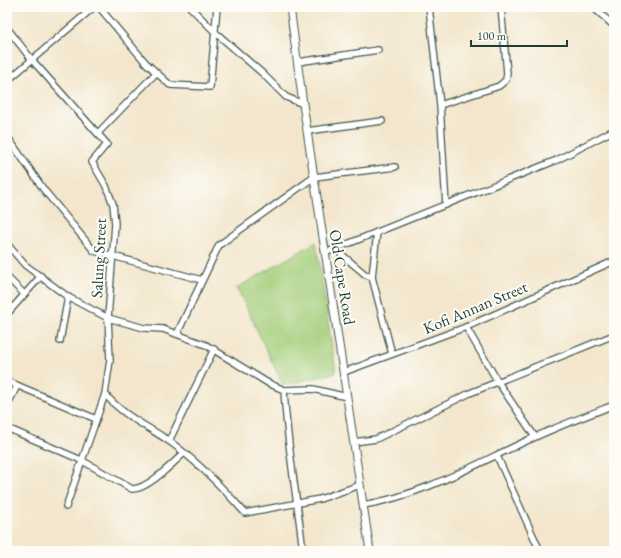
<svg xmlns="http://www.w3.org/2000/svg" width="621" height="558" viewBox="0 0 621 558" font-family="'EB Garamond',serif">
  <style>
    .green { fill: #a4ce7a; stroke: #628657 }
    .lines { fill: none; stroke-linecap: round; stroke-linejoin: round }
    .minor-casing { stroke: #3f564b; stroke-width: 8 }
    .tertiary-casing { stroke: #3f564b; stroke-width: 9 }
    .minor { stroke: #fff; stroke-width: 5.5 }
    .tertiary { stroke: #fff; stroke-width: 7 }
    .labels { text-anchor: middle; stroke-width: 4; stroke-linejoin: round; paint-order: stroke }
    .street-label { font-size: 16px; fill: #1f3d34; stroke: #fdfcf7 }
  </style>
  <rect width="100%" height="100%" fill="#fdfcf7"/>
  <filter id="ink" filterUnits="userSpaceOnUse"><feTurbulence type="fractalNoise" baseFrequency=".025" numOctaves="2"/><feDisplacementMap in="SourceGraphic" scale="8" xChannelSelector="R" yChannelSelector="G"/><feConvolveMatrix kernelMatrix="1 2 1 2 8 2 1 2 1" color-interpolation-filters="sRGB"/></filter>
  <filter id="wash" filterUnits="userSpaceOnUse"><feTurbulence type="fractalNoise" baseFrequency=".012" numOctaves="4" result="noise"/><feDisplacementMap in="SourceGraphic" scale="16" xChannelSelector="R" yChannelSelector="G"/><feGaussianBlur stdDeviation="0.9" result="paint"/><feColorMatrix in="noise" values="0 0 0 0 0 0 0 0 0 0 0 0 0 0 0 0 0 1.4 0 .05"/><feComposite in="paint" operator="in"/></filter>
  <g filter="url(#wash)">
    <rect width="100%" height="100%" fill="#f3e6cc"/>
    <polygon class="green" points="316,242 336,373 283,385 237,288"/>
  </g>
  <g filter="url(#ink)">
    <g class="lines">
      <g class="minor-casing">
        <g id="minor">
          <polyline points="99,7 146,63 170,85 210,87 217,7"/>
          <polyline points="190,7 216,33 262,73 286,97 303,104"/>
          <polyline points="429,7 440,105 446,205"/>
          <polyline points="593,7 614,26"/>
          <polyline points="7,28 32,60 107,144 92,162 106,186 113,204 115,224 108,318 110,360 105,394 66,507"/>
          <polyline points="298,62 378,50"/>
          <polyline points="7,81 94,7"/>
          <polyline points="440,105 499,86 506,80 507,73 501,7"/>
          <polyline points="307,131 382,121"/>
          <polyline points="98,133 156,73"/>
          <polyline points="7,136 44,190 94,251 202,280"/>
          <polyline points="7,244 25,265 68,297 108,318 144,328 163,329 206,345 268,383 284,390 313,389 347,397"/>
          <polyline points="335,249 366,275 372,277 392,354"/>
          <polyline points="325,253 557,160 614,130"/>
          <polyline points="7,277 24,294"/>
          <polyline points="372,277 377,232"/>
          <polyline points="7,314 41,276"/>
          <polyline points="466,327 498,382 535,437"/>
          <polyline points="177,334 219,245 314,177 395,167"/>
          <polyline points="60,341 68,297"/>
          <polyline points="344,372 466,327 614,261"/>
          <polyline points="7,381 96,419"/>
          <path d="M284,390C287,445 297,497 303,551"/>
          <path d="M105,394C122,415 147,426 169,441C197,461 222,487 245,513L320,499L360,485"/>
          <polyline points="7,406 17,386"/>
          <path d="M7,428L81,460L132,489C147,490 173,463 184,453"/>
          <polyline points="169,441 214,349"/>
          <polyline points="354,442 376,439 470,393 614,335"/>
          <polyline points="497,456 540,551"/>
          <path d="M363,505C425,495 479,462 535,437C561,425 588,415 614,405"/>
        </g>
      </g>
      <g class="tertiary-casing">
        <polyline id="tertiary" points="290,7 303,104 370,551"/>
      </g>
      <use href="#minor" class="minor"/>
      <use href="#tertiary" class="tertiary"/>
    </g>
  </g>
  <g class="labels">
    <g class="street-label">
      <text transform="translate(98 258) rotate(-87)" y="6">Salung Street</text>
      <text transform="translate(343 277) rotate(81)" y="6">Old Cape Road</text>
      <text transform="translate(475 307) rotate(-23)" y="6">Kofi Annan Street</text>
    </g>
  </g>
  <rect width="621" height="558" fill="none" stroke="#fdfcf7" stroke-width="24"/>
  <path d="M471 40v6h96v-6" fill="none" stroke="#1f3d34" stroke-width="2"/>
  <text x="477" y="40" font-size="12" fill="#1f3d34" stroke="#fdfcf7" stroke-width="3" paint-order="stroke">100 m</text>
</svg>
